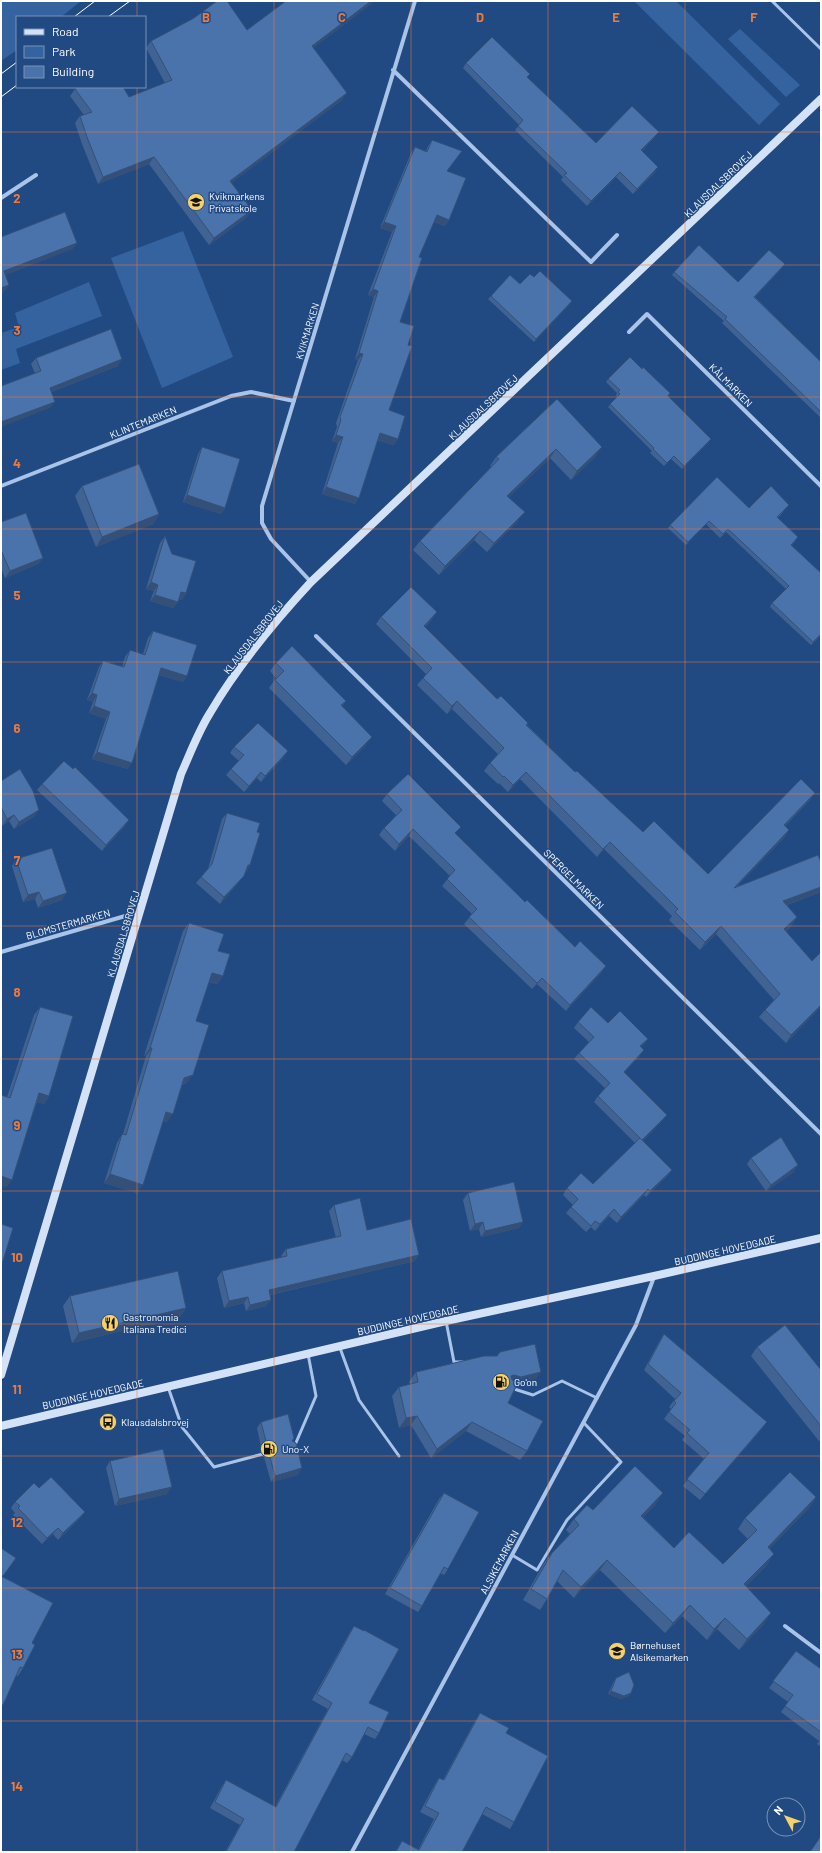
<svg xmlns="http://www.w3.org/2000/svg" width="822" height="1853" font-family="Barlow,sans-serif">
<rect width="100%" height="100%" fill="#214a83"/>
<path fill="#3563a0" d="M1,1H81L61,17H17V50L1,61Z
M634,1H676L780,104L759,125Z
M740,29L800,85L786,97L728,39Z
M183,231L233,357L162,388L111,258Z
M89,282L102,316L16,349L20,363L1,370V333L19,327L15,313Z"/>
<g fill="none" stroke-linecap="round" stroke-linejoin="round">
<path stroke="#a9c4e8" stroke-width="3" d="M772,1L821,49
M446,1321L454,1362H463
M340,1348L359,1400L399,1456
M168,1387L182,1427L214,1467L263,1454
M511,1388L533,1395L562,1381L597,1398
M293,1446L295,1445L316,1396L308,1354
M512,1555L537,1570L567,1520L621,1462L584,1423"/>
<path stroke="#a9c4e8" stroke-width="4" d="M393,70L591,262L617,235
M1,198L36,175
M629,332L647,314L821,486
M1,486L231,396L251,392L294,401
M311,582L271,539L262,523V506L415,1
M316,636L821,1134
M1,952L139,912
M785,1626L821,1653
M352,1852L636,1325L654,1277"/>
<path stroke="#d4e2f7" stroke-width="8" d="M1,1375L181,774C190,754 198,732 210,713C238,665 273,623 311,582L821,99
M1,1426L446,1321L654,1276L821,1238"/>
<path stroke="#fff" stroke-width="1" d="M74,17L95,1
M108,17L130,1
M1,74L17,62
M1,97L17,85"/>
</g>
<path fill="#406394" d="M286,1H375L313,48L342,100L231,183L247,217L209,245L149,164L98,184L82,144L75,123L80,116L84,115L70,96L75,89L129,97L165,83L146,48L151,41L247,30Z
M466,63L527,77L596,143L655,137L642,151L655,172L633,194L616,177L587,206L561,180L563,177L515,130L519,125L463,68Z
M432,140L447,171L449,220L445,226L434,222L419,257L400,322L389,410L398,439L393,445L377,440L355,504L322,494L338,443L332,441L337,427L336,423L358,360L355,359L374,297L368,295L392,232L380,228L411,153L415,147L426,151L428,146Z
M782,268L755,297L821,362V418L722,323L724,321L672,275L674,272L738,282Z
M534,277L572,301L569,305L534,342L488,299L491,296L520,284Z
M36,358L118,366L51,392L50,408L31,364Z
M608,379L668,396L709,442L682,469L671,459L664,466L650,453L652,451L608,407L617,397L616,396L617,393L606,382Z
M557,399L596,456L571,480L550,458L509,497L518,521L487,552L474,540L439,575L413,550L420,541L491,467L490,466L496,457Z
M202,447L225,508L221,514L183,502L198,454Z
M82,486L159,514L153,524L96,547L75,496Z
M789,505L778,518L796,540L792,545L821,635L811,645L770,607L772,603L786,589L726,532L720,538L706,524L686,545L668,528L670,525L749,508Z
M1,522L43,558L38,564L5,578L1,568Z
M165,536L186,593L182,600L179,599L178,602L173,608L150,601L154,591L146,589L160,543Z
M437,612L431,620L425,627L497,699L528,723L527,725L575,772L643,832L708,874L815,793L810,800L785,826L789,830L784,838L737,886L821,862V892L787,905L797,917L792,925L786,931L821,1007L786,1043L759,1017L765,1010L774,1000L716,934L700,950L669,920L672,916L604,849L597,857L520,779L508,792L499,783L498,784L484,771L490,763L498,754L452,709L447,714L417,685L423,678L426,674L376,624L381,617Z
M153,631L187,676L183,682L159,675L128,769L92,759L106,719L89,713L93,702L87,700L99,667L103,661L122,667L125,657L130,650L143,654L148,638Z
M276,663L346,701L342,706L366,745L346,765L269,688L276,678L270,671Z
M234,747L284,757L261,782L257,778L244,792L226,775L231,769L239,761L230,753Z
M1,781L35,816L14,829L9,821L2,826L1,823Z
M42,784L129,820L124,827L102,851L37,790Z
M387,794L456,834L525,902L575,947L606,966L601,973L566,1011L537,984L532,989L464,924L472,914L442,886L450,876L409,836L395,851L379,835L384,828L396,815L382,801Z
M227,813L257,832L250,865L246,872H245L239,882L220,904L196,883L208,869L222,819Z
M16,859L62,900L38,908L35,899L23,902L12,866Z
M189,923L218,951L223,976L217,984L209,982L196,1021L187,1083L182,1085L167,1122L163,1121L137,1193L104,1183L117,1143L122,1134H123L146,1056H144L183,931Z
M40,1007L49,1096L44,1104L37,1102L6,1188L7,1097L34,1015Z
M578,1022L608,1023L648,1039L643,1045L641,1047L640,1056L624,1072L667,1115L662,1121L643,1141L672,1170L667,1176L646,1197L644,1195L617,1223L609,1216L595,1231L591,1227L586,1232L566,1213L573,1205L563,1195L567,1188L593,1184L635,1143L594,1102L598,1096L605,1088L574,1059L579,1053L589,1042L574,1028Z
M751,1158L794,1172L766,1191L747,1164Z
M468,1193L523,1222L519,1228L481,1237L479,1229L470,1231L463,1200Z
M334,1205L367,1230L415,1261L270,1295L271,1300L266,1306L246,1311L244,1303L224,1308L217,1278L222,1271L282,1257L281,1256L286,1249L336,1238L329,1211Z
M70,1296L186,1308L180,1317L72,1343L63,1306Z
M664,1334L762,1429L700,1500L683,1486L704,1459L682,1440L685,1436L664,1419L671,1409L669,1407L675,1399L644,1370L660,1340Z
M757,1347L821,1370V1440L819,1441L751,1356Z
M416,1372L535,1381L517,1386L508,1403L527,1451L520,1460L466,1431L431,1458L411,1425L399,1428L392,1396L399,1387L410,1384L409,1382Z
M261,1422L292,1441L298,1475L271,1482L264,1457L266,1454L262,1451L257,1428Z
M110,1461L167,1494L115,1506L106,1468Z
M39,1488L85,1512L80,1518L58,1540L53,1534L42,1544L13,1515L15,1513L11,1508L15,1502Z
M444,1493L448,1569L444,1575L440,1573L422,1606L418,1612L385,1594L439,1499Z
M816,1497L809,1508L769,1549L767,1565L746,1586L764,1624L739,1650L717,1629L707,1640L682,1616L665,1633L600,1570L574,1598L557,1581L547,1599L540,1610L523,1600L544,1563L552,1553L570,1534L566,1530L574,1519L593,1510L656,1504L643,1517L674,1548L723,1564L748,1539L738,1529L745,1518Z
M3,1577L32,1643L23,1668L18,1676L16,1675Z
M354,1626L369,1703L379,1733L375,1739L364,1734L352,1757L347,1763L342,1760L294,1852H225L240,1825L210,1808L222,1786L226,1780L275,1807L328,1709L312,1700L350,1632Z
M796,1651L821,1669V1747L817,1744L819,1741L781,1712L788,1702L769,1688Z
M616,1678L631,1693L629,1696L621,1699L608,1694L614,1681Z
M480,1713L506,1733L514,1822L510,1829L482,1814L462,1852H395L402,1841L418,1850L434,1819L420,1812L435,1784L439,1778L443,1780L476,1719Z"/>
<path fill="#345078" d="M371,1H375L307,53L312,46Z
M347,93L342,100L225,188L230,181Z
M659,132L655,137L638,155L641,150Z
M154,157L149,164L98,184L103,177Z
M658,167L655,172L633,194L637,189Z
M620,172L616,177L587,206L591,201Z
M252,210L247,217L209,245L214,238Z
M437,215L449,220L445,226L433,222Z
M384,222L396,226L392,232L380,228Z
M77,243L73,249L1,277L4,271Z
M785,264L782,268L752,300L754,297Z
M9,285L5,291L1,293V288Z
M373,289L378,291L374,297L368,295Z
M572,301L569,305L534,342L536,339Z
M359,353L363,354L358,360L355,359Z
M122,359L118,366L45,394L50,388Z
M55,402L50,408L1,427V422Z
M380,433L398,439L393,445L375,439Z
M336,435L343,437L338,443L332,441Z
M711,439L709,442L682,469L684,466Z
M602,447L596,456L571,480L577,471Z
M556,449L550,458L501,505L507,496Z
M326,487L359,498L355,504L322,494Z
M187,495L225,508L221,514L183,502Z
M525,512L518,521L487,552L494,543Z
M159,514L153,524L96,547L102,537Z
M480,531L474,540L439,575L445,566Z
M43,558L38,564L5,578L10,571Z
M151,582L158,585L154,591L146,589Z
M181,592L186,593L182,600L176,598Z
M155,595L178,602L173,608L150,601Z
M437,612L431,620L418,633L424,626Z
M161,668L187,676L183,682L156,674Z
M92,693L97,695L93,702L87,700Z
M457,701L452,709L447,714L452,706Z
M94,706L110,712L106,719L89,713Z
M372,737L366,745L346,765L352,757Z
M288,751L284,757L261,782L265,776Z
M97,752L132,763L128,769L92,759Z
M261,772L257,778L244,792L249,786Z
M526,772L520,779L508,792L513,785Z
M815,793L810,800L778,832L784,825Z
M39,810L35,816L14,829L19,822Z
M14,815L9,821L2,826L7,819Z
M129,820L124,827L102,851L106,845Z
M413,829L409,836L395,851L399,844Z
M789,830L784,838L728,895L734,888Z
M610,842L604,849L597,857L603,849Z
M248,865H250L246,872L243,871Z
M244,876L239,882L220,904L224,897Z
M821,887V892L778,908L783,901Z
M39,892L35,899L23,902L28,895Z
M67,893L62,900L38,908L43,901Z
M797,917L792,925L779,937L784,929Z
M721,926L716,934L700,950L705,942Z
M606,966L601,973L566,1011L570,1005Z
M212,973L223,976L217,984L207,981Z
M542,978L537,984L532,989L537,983Z
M821,1005V1007L786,1043L791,1035Z
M648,1039L643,1045L635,1052L640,1046Z
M150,1048H152L146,1056H144Z
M644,1050L640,1056L619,1078L624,1072Z
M193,1075L187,1083L178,1086L184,1078Z
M39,1093L49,1096L44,1104L34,1101Z
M166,1112L173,1114L167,1122L160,1120Z
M667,1115L662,1121L638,1146L642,1140Z
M798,1165L794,1172L766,1191L771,1185Z
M672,1170L667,1176L646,1197L650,1191Z
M110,1174L143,1185L137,1193L104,1183Z
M1,1176L12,1180L6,1188L1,1186Z
M648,1189L644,1195L617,1223L621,1217Z
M614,1209L609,1216L595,1231L600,1224Z
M483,1222L479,1229L470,1231L475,1224Z
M523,1222L519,1228L481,1237L485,1231Z
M419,1255L415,1261L264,1296L269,1290Z
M248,1297L244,1303L224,1308L229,1301Z
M271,1300L266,1306L246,1311L250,1305Z
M186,1308L180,1317L72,1343L79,1333Z
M541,1372L535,1381L515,1386L505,1385L511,1376L514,1375Z
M417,1416L411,1425L399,1428L406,1418Z
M472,1422L466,1431L431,1458L437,1449Z
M767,1422L762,1429L700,1500L705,1494Z
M302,1468L298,1475L271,1482L275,1476Z
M172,1487L167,1494L115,1506L119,1499Z
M663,1493L656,1504L634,1527L641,1516Z
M816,1497L809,1508L760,1558L768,1547Z
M85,1512L80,1518L58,1540L63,1533Z
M58,1528L53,1534L42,1544L47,1538Z
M774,1554L767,1565L737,1595L744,1584Z
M607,1560L600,1570L574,1598L581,1587Z
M690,1605L682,1616L665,1633L673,1623Z
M771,1613L764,1624L739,1650L747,1639Z
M725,1618L717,1629L707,1640L714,1629Z
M611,1691L631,1693L629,1696L621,1699L608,1694Z"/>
<path fill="#4a73ac" stroke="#345078" d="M217,1H227L247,30L286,1H371L312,46L347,93L230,181L252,210L214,238L154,157L103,177L87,137L80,116L92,112L75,89L78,87H123L129,97L172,80L151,41L194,18Z
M492,37L530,74L527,77L596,143L632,106L659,132L641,150L658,167L637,189L620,172L591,201L564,175L567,173L518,126L523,120L466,63Z
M432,140L462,151L447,171L466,178L449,220L437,215L419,257L422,258L400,322L414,326L408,345L412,346L389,410L405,416L398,439L380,433L359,498L326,487L343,437L336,435L341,420L340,417L363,354L359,353L378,291L373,289L396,226L384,222L415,147L427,152Z
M65,212L77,243L4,271L9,285L1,288V237Z
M699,245L738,282L769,250L785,264L754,297L821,362V412L725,319L727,317L674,272Z
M540,271L572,301L536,339L491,296L510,275L520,284L530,274L534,277Z
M111,329L122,359L50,388L55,402L1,422V386L41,371L36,358Z
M630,357L642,369L643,367L670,393L668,396L711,439L684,466L674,456L667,463L653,449L654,448L610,404L620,394L618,392L620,390L608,379Z
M557,399L602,447L577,471L556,449L507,496L525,512L494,543L480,531L445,566L420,541L499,459L496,457Z
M202,447L240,459L225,508L187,495Z
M139,464L159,514L102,537L82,486Z
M717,477L749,508L771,486L789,505L777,517L798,537L791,545L821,573V634L813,642L772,603L789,586L728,529L723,534L709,521L688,542L670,525Z
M26,513L43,558L10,571L1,550V522Z
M165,536L172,554L196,561L186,593L181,592L178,602L155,595L158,585L151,582Z
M411,587L437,612L424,626L497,699L501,696L528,723L526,725L575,772L577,771L643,832L654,821L708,874L801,779L815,793L784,825L789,830L734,888L818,855L821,862V887L783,901L797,917L784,929L812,961L821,952V1005L791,1035L765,1010L780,994L721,926L705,942L675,912L678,909L610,842L603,849L526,772L513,785L504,776L503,777L490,763L504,748L457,701L452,706L423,678L432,668L381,617Z
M153,631L197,645L187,676L161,668L132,763L97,752L110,712L94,706L97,695L92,693L103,661L124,667L130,650L145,655Z
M292,646L346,701L341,705L372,737L352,757L275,680L284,671L276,663Z
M258,723L288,751L265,776L261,772L249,786L231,769L244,755L234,747Z
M64,761L73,769L75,767L129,820L106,845L42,784Z
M20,769L33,791L39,810L19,822L14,815L7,819L1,807V781Z
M408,774L461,827L455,833L525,902L527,900L575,947L580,941L606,966L570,1005L542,978L537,983L469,917L477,909L447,879L455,870L413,829L399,844L384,828L402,810L387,794Z
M227,813L260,823L257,832L260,833L250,865H248L244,876L224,897L201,877L212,864Z
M52,848L67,893L43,901L39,892L28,895L16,859Z
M189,923L224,934L218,951L230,954L223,976L212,973L196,1021L209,1025L193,1075L184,1078L173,1114L166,1112L143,1185L110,1174L122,1134L126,1135L152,1048H150Z
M40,1007L73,1016L49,1096L39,1093L12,1180L1,1176V1095L10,1098Z
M591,1007L608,1023L620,1011L648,1039L640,1046L644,1050L624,1072L667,1115L642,1140L598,1096L610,1083L579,1053L594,1037L578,1022Z
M781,1137L798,1165L771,1185L751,1158Z
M640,1138L672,1170L650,1191L648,1189L621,1217L614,1209L600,1224L595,1221L591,1226L571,1207L578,1199L567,1188L581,1173L593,1184Z
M514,1182L523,1222L485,1231L483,1222L475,1224L468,1193Z
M360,1198L367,1230L411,1219L419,1255L269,1290L271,1300L250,1305L248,1297L229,1301L222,1271L287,1256L286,1249L341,1236L334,1205Z
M1,1224L13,1228L1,1267Z
M178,1271L186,1308L79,1333L70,1296Z
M785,1325L821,1370V1426L757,1347Z
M664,1334L767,1422L705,1494L687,1479L709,1453L687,1433L690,1430L669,1412L676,1403L674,1401L681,1393L648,1364Z
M535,1344L541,1372L521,1377L514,1375L511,1376L512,1380L518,1382L508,1403L543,1421L527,1451L472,1422L437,1449L417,1416L406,1418L399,1387L418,1382L416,1372L484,1356H497L500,1352Z
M288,1414L294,1438L292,1441L296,1443L302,1468L275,1476L268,1450L270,1447L267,1445L261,1422Z
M163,1449L172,1487L119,1499L110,1461Z
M635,1466L663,1493L641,1516L674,1548L689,1532L723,1564L757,1530L745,1518L790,1472L816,1497L768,1547L774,1554L744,1584L771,1613L747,1639L725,1618L714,1629L690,1605L673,1623L607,1560L581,1587L563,1570L547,1599L531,1589L552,1553L579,1525L574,1519L587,1505L593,1510Z
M51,1477L85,1512L63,1533L58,1528L47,1538L18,1508L20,1506L15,1502L34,1483L39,1488Z
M444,1493L479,1512L448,1569L444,1567L422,1606L390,1588Z
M1,1548L16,1558L3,1576L1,1575Z
M1,1576L53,1603L32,1643L35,1645L23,1668L20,1667L3,1705L1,1704Z
M354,1626L364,1631V1630L399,1649L369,1703L389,1712L379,1733L368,1727L352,1757L346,1753L294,1852H226L244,1819L215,1802L226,1780L276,1807L332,1703L317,1694Z
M796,1651L821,1669V1732L785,1706L793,1695L773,1681Z
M629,1672L634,1685L631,1693L624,1696L611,1691L616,1678Z
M480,1713L509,1728L506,1733L548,1756L514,1822L486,1807L462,1852H396L402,1841L419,1850L439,1813L425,1806L439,1778L444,1780Z
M821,1836V1852H810Z"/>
<path fill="none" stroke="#ed7a3d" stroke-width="1" stroke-opacity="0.55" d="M137,1V17M274,1V1852M411,1V1852M548,1V1852M685,1V1852M137,87V1852M1,132H821M1,265H821M1,397H821M1,529H821M1,662H821M1,794H821M1,926H821M1,1059H821M1,1191H821M1,1324H821M1,1456H821M1,1588H821M1,1721H821"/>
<defs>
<symbol id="school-disc" viewBox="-11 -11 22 22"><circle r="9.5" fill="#f5d16b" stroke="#214a83"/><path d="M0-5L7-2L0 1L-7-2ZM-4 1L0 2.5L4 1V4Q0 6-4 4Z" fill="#111"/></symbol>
<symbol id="restaurant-disc" viewBox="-11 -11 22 22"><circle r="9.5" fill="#f5d16b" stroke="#214a83"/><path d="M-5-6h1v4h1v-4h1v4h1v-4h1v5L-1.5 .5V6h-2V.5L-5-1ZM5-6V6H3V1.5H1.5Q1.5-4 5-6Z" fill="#111"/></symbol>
<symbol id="fuel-disc" viewBox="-11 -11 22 22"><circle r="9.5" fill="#f5d16b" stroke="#214a83"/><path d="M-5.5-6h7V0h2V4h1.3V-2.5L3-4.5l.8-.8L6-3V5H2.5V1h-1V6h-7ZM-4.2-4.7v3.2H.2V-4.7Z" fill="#111"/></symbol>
<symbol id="bus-disc" viewBox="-11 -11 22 22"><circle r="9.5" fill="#f5d16b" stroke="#214a83"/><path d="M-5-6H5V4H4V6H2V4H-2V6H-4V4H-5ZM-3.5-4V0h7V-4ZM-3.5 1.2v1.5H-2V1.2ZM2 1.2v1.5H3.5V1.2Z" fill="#111"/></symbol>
</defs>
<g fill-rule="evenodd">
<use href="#school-disc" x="186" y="192" width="20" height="20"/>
<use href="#restaurant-disc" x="100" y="1313" width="20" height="20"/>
<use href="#fuel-disc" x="491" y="1372" width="20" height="20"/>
<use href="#bus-disc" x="98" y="1412" width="20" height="20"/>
<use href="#fuel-disc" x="259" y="1439" width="20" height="20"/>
<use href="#school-disc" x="607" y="1641" width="20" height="20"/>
</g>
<g text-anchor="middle" stroke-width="3" stroke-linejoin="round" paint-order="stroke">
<g font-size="10" fill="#fff" stroke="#214a83">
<text transform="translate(718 184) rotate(-44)" y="4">KLAUSDALSBROVEJ</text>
<text transform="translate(307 331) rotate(-73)" y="4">KVIKMARKEN</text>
<text transform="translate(731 385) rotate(45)" y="4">KÅLMARKEN</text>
<text transform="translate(483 407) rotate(-43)" y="4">KLAUSDALSBROVEJ</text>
<text transform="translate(143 422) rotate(-22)" y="4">KLINTEMARKEN</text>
<text transform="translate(253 637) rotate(-52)" y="4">KLAUSDALSBROVEJ</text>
<text transform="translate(574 879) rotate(45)" y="4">SPERGELMARKEN</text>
<text transform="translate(68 924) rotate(-16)" y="4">BLOMSTERMARKEN</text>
<text transform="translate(123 934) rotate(-73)" y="4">KLAUSDALSBROVEJ</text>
<text transform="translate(725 1250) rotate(-13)" y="4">BUDDINGE HOVEDGADE</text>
<text transform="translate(408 1320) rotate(-13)" y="4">BUDDINGE HOVEDGADE</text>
<text transform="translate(93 1394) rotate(-13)" y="4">BUDDINGE HOVEDGADE</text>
<text transform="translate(499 1562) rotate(-62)" y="4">ALSIKEMARKEN</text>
</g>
<g font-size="10" fill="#fff" stroke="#214a83" text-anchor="start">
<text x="209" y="200">Kvikmarkens<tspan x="209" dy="12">Privatskole</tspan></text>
<text x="123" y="1321">Gastronomia<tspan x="123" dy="12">Italiana Tredici</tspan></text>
<text x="514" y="1386">Go'on</text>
<text x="121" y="1426">Klausdalsbrovej</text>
<text x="282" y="1453">Uno-X</text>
<text x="630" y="1649">Børnehuset<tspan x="630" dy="12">Alsikemarken</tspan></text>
</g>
</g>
<g font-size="13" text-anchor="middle" font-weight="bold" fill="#ed7a3d" stroke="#214a83" stroke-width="3" stroke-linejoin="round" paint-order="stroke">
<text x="206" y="22">B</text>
<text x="342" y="22">C</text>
<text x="480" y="22">D</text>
<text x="616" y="22">E</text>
<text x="754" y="22">F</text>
<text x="17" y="203">2</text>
<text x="17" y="335">3</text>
<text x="17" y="468">4</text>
<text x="17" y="600">5</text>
<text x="17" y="733">6</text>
<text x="17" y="865">7</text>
<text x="17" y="997">8</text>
<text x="17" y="1130">9</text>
<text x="17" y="1262">10</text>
<text x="17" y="1394">11</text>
<text x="17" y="1527">12</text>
<text x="17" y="1659">13</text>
<text x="17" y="1791">14</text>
</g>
<rect width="822" height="1853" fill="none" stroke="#ffffff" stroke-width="4"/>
<rect x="16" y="16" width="130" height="72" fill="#214a83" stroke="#7a92b5"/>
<rect x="24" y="29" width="20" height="6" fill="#d4e2f7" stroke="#7a92b5"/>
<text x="52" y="36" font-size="12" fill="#ffffff">Road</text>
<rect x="24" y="46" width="20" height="12" fill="#3563a0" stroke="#7a92b5"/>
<text x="52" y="56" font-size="12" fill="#ffffff">Park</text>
<rect x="24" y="66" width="20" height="12" fill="#4a73ac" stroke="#7a92b5"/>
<text x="52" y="76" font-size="12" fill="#ffffff">Building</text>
<g transform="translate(786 1817) rotate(311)"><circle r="19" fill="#214a83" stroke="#7a92b5"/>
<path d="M0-3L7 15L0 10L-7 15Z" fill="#f5d16b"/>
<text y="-6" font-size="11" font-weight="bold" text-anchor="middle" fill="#ffffff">N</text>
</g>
</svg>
